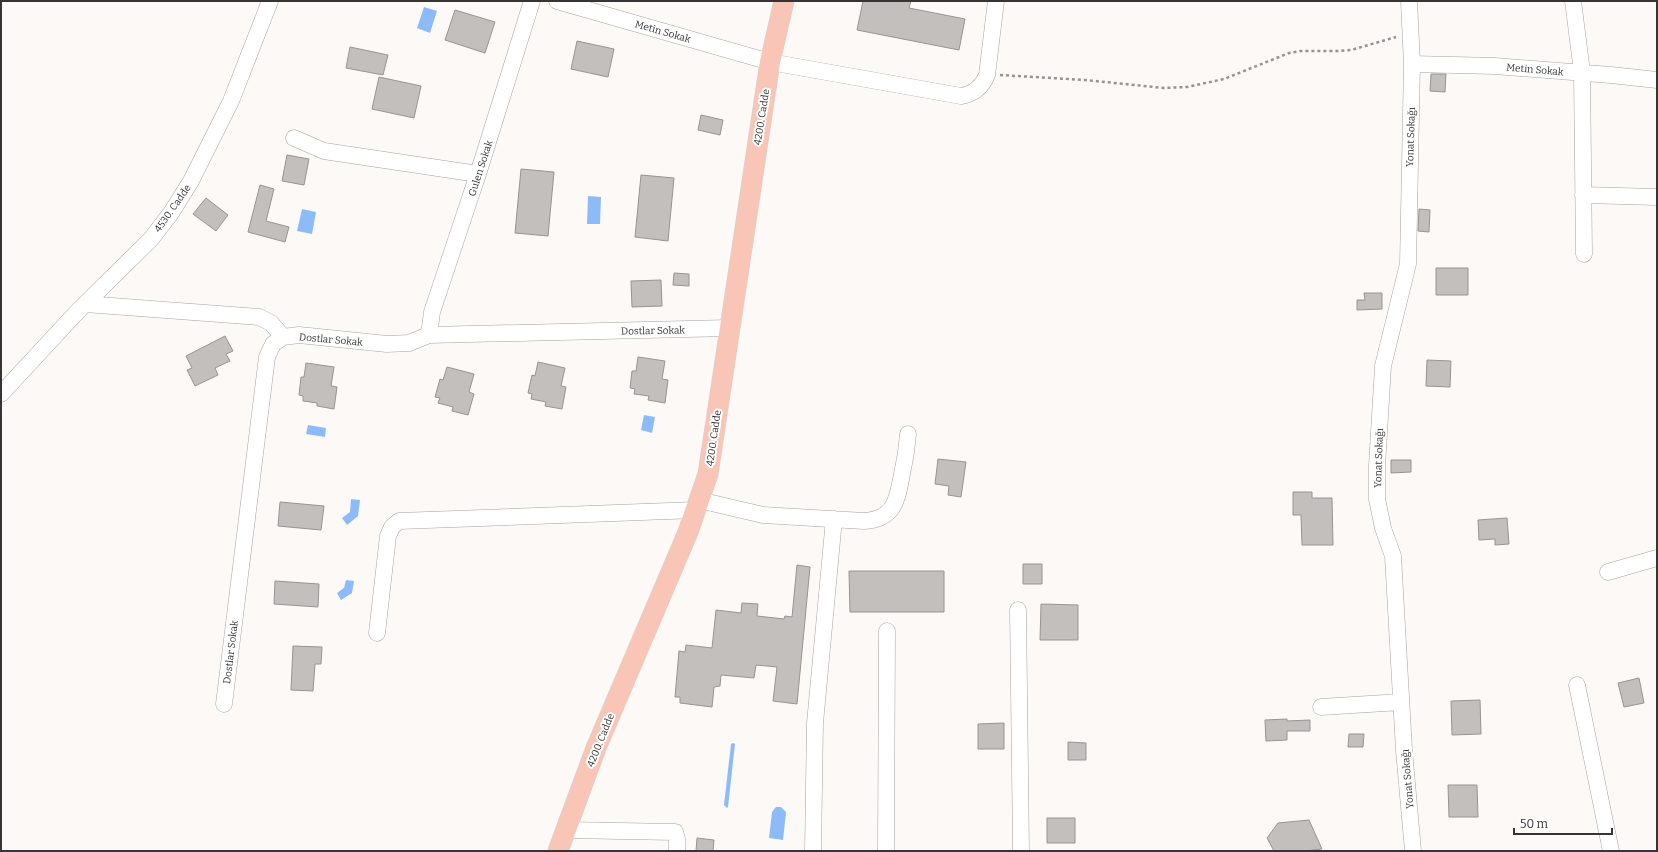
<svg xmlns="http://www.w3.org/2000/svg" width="1658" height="852" font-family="Bitter,serif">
<rect width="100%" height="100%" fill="#fdf9f7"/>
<path fill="#8dbbfa" d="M424,7L437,11L430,33L417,28Z
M588,196L601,197L600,224H587Z
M302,209L316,212L312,234L297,231Z
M644,415L655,417L652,433L641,430Z
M308,425L326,428L325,437L306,434Z
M351,499L360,500L358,516L347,525L342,518L350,512Z
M346,580L354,581L352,593L341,600L337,593L344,588Z
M733,743L735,744L728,807L727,808L724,805L731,744Z
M776,807H781L786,812L783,840L769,838L772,812Z"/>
<path fill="#c3bfbd" stroke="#989493" d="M863,1H911L909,8L965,19L959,50L857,30Z
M455,10L495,22L485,53L445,40Z
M577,41L614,49L608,77L571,69Z
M350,47L388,55L383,75L346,68Z
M1431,74H1446L1445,92L1430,91Z
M379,77L421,86L414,118L372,109Z
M701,115L723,120L720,135L698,130Z
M287,155L309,159L304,185L282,181Z
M521,169L554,172L548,236L515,233Z
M641,175L674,178L668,241L635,237Z
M260,185L274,189L266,221L289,227L285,242L248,232Z
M206,198L228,215L216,231L193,214Z
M1419,209L1430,210L1429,232L1418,231Z
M1436,268H1468V295H1436Z
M674,273L689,274V286L673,285Z
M661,280L662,306L632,307L631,281Z
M1364,293H1382V309L1357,310V300H1365Z
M225,336L233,351L226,354L230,361L215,368L218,375L195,386L187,370L192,368L186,356Z
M638,357L665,361L662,379L668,380L665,403L648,400L649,396L634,394L635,389L630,388L632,371H636Z
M1427,360L1451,361L1450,387L1426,386Z
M538,362L565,368L561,386L566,387L562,409L545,406L546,402L531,399L532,394L528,393L532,375L535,376Z
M306,363L334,367L331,386L337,387L334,409L317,406V403L303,401V396L299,395L301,377H304Z
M447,367L474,374L469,392L474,394L468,415L452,411L453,407L438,403L440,398L435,397L440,379L443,380Z
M938,459L966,462L961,497L948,495L949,486L935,484Z
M1391,460H1411V472L1391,473Z
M1293,492H1312V498H1332L1333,545H1302L1301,515H1293Z
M280,502L324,506L321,530L278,526Z
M1507,518L1509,544L1495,545V539L1479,540L1478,520Z
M1023,564H1042V584H1023Z
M797,565L810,567L797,704L773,701L777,667L756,665L754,678L721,675L720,686L714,687L712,707L680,703V697H675L679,651L685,652L686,645L712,648L716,610L741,613L742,603L758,604L757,616L784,619L785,616L792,617Z
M849,571H944V612H850Z
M275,581L319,584L318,607L274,604Z
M1041,604L1078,605V640H1040Z
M293,646L322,647L321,664H315L313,691L291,690Z
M1639,678L1644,703L1624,707L1618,683Z
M1480,700L1481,734L1452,735L1451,701Z
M1287,719V721L1310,720V731H1287V740L1266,741L1265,720Z
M1004,723V749H978V724Z
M1349,734H1364L1363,747H1348Z
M1068,742L1086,743V760H1068Z
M1448,785H1477L1478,817H1449Z
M1047,818H1075V843H1047Z
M1309,820L1322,849L1304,851H1274L1267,838L1278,823Z
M697,838L714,840L713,851H696Z"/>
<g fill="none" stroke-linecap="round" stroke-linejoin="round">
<defs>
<path id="minor" d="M557,1L770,62L961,96C974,94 982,87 987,75L996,1
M1409,1L1412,64L1408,264L1383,366L1377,466V499L1383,528L1393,556L1404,750L1413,851
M1573,1L1582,72L1584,254
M1412,64L1495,66L1611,75L1657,80
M294,138L324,151L478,174
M1583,195L1657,197
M85,304L259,317L271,323L283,337
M429,335L432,312L478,174L532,1
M1,394L77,312L151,239L171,213L191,181L231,101L270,1
M699,500L763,515L864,521C895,519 897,500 902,474C905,461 907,448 908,434
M1608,572L1657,558
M1018,610L1021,851
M377,633L388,536L392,527L399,521L696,510
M1577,685L1611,851
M224,704L267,357L273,344L283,337L299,335L387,344L409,343L429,335L729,328
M1321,707L1401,702
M566,830L675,832L677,839V851
M813,851L815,723L834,519
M886,851L887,631"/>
<path id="major" d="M558,851L596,748L688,532L708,474L770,62L784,1"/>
</defs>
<use href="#minor" stroke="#a6a3a1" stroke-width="17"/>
<use href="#major" stroke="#d7d6d6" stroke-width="21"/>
<path stroke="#959291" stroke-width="2.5" stroke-dasharray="3 3" stroke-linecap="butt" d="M1000,75L1085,80L1164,88L1187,87L1224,79L1289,53L1300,51H1338L1351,50L1396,37"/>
<use href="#minor" stroke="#fff" stroke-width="16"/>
<use href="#major" stroke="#f8c5b6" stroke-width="20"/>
</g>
<g text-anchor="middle" stroke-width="4" stroke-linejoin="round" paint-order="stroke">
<g font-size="10" fill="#363434" stroke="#fff">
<text transform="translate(663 31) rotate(16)" y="4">Metin Sokak</text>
<text transform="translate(1535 69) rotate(5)" y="4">Metin Sokak</text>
<text transform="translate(761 117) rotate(-81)" y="4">4200. Cadde</text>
<text transform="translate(1410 137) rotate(-88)" y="4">Yonat Sokağı</text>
<text transform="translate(480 168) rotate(-72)" y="4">Gulen Sokak</text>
<text transform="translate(172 208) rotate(-55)" y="4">4530. Cadde</text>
<text transform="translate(653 330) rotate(-1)" y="4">Dostlar Sokak</text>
<text transform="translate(331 339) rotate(5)" y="4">Dostlar Sokak</text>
<text transform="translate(713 438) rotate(-82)" y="4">4200. Cadde</text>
<text transform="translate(1378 458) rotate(-88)" y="4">Yonat Sokağı</text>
<text transform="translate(230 652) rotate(-83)" y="4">Dostlar Sokak</text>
<text transform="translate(600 740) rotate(-68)" y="4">4200. Cadde</text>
<text transform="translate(1407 779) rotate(-95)" y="4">Yonat Sokağı</text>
</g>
</g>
<rect width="1658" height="852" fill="none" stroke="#363434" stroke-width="4"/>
<path d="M1514 828v6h98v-6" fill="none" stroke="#363434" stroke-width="2"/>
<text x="1520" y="828" font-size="12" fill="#363434" stroke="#ffffff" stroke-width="3" paint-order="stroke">50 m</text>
</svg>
